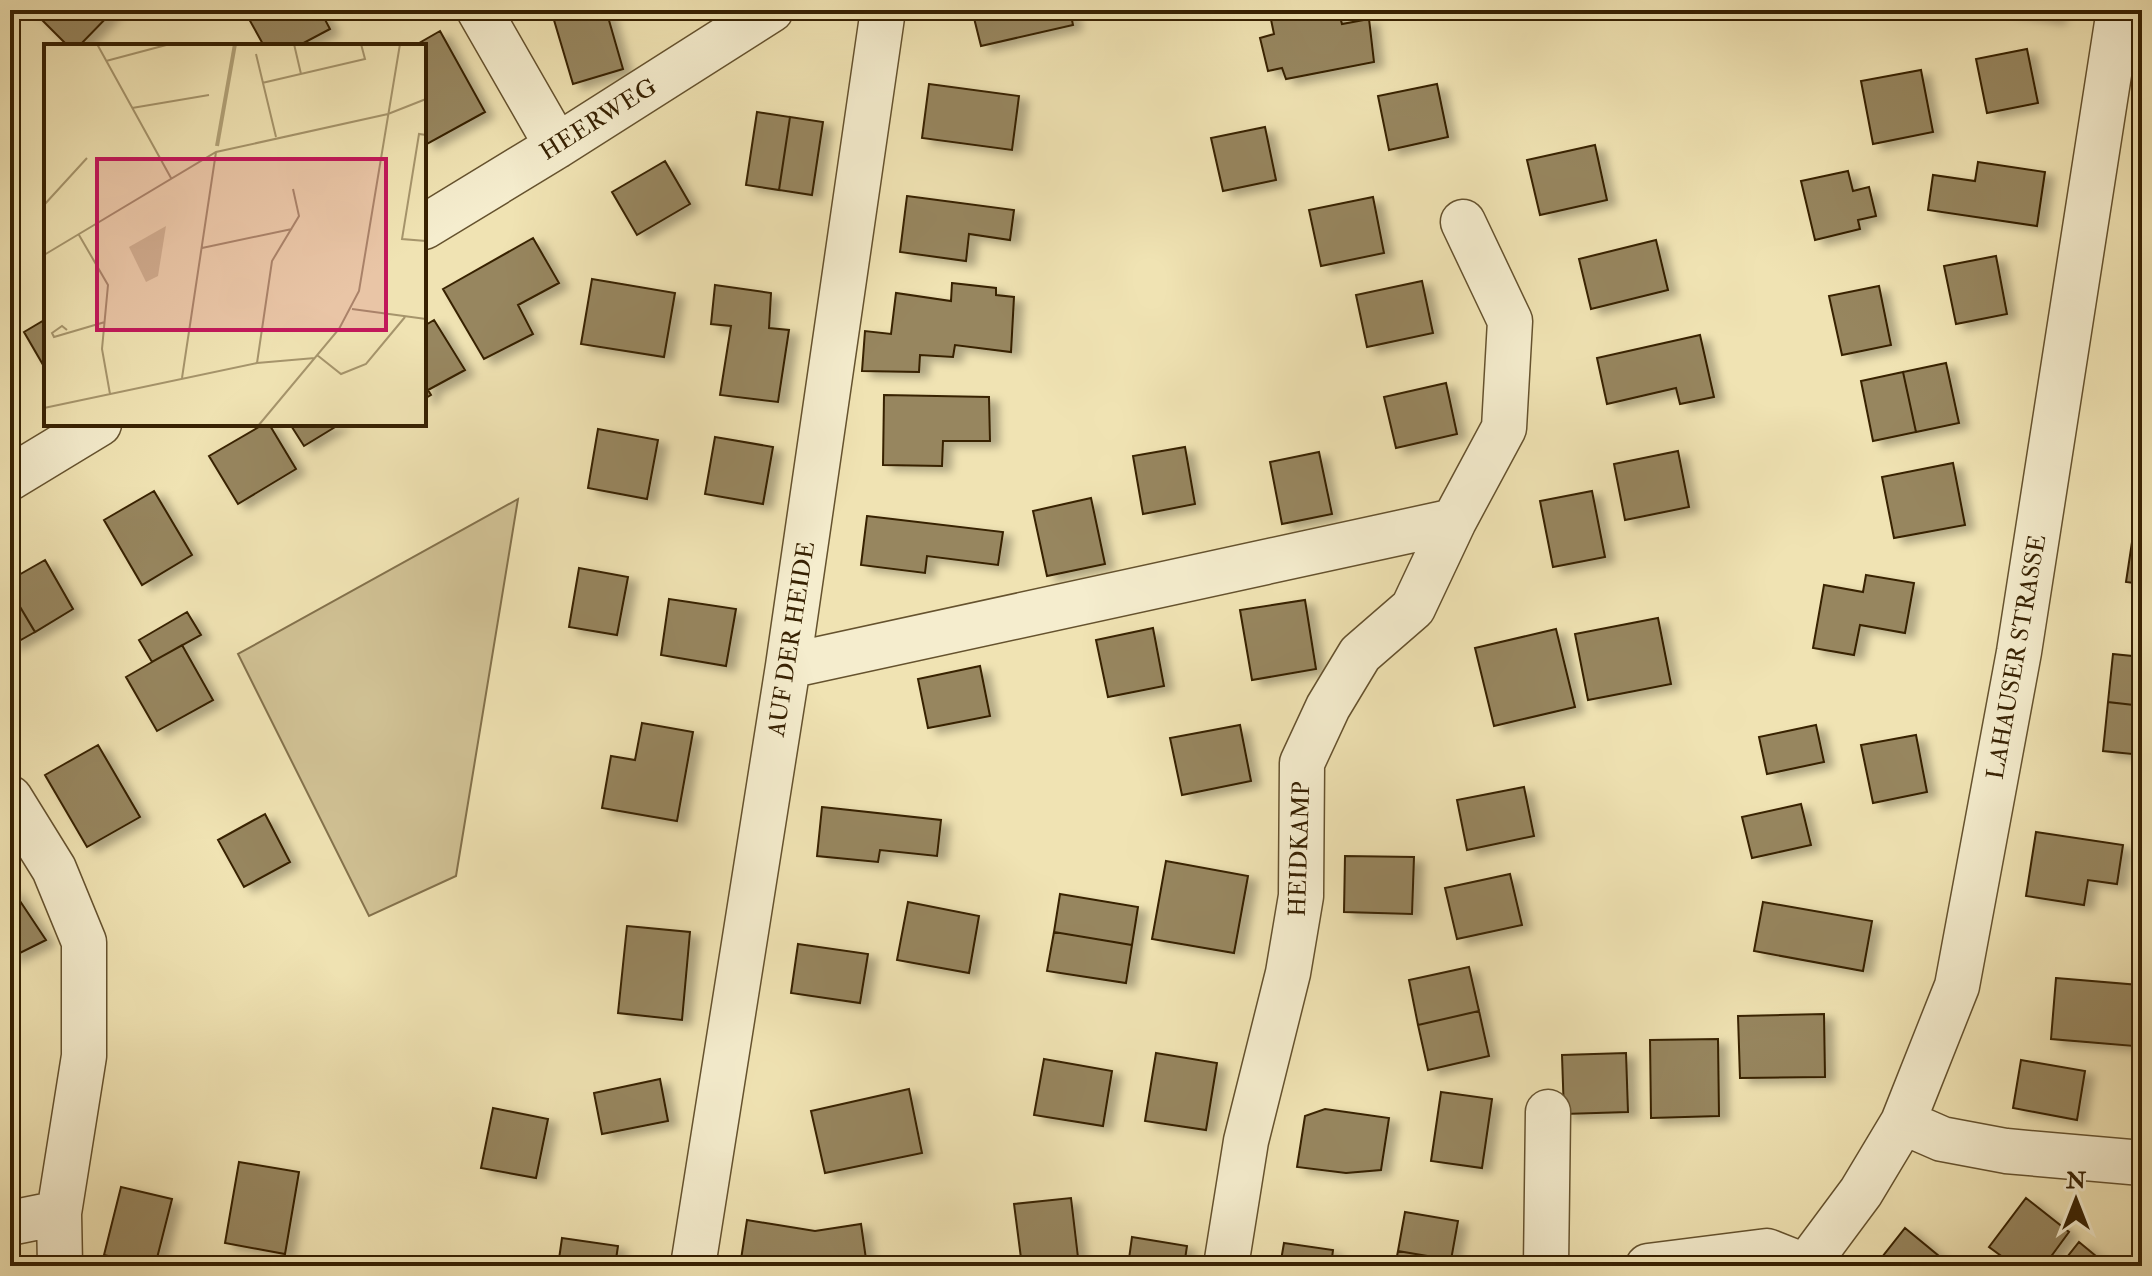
<svg xmlns="http://www.w3.org/2000/svg" width="2152" height="1276" font-family="'IM FELL Double Pica',serif">
<defs>
<filter id="shadow"><feDropShadow dx="9" dy="5" stdDeviation="4" flood-color="#0004"/></filter>
</defs>
<rect width="100%" height="100%" fill="#f0e3b3"/>
<filter id="stains"><feTurbulence type="fractalNoise" baseFrequency=".0025" numOctaves="4"/><feColorMatrix values="0 0 0 0 .2 0 0 0 0 .09 0 0 0 0 .02 0 0 0 .5 -.17"/></filter>
<radialGradient id="worn" r=".72"><stop offset=".6" stop-color="#630" stop-opacity="0"/><stop offset="1" stop-color="#630" stop-opacity=".3"/></radialGradient>
<path fill="#d1c295" stroke="#84724c" stroke-width="2" d="M518,499L456,876L369,916L238,654Z"/>
<path fill="#97865e" stroke="#372102" stroke-width="2" filter="url(#shadow)" d="M32,10H114L79,46H68Z
M244,10H320L330,29L298,46H264Z
M551,10H606L623,69L573,84Z
M972,10H1070L1073,25L981,46Z
M1269,10H1338L1342,24L1369,19L1374,62L1286,79L1282,68L1268,71L1260,38L1274,34Z
M2003,10H2058L2056,19Z
M440,31L485,112L427,144L424,139V46H414Z
M2027,49L2038,103L1987,113L1976,59Z
M1921,70L1933,132L1873,144L1861,81Z
M929,84L1019,96L1012,150L922,138Z
M1437,84L1448,137L1389,150L1378,96Z
M757,112L790,117L779,190L746,185Z
M790,117L823,122L812,195L779,190Z
M1265,127L1276,180L1223,191L1211,138Z
M1595,145L1607,200L1540,215L1527,160Z
M665,161L690,204L637,235L612,192Z
M1978,162L2045,172L2037,226L1928,210L1933,175L1975,181Z
M1848,171L1853,191L1869,187L1876,216L1858,220L1860,229L1815,240L1801,181Z
M907,196L1014,210L1010,240L969,234L966,261L900,252Z
M1373,197L1384,253L1321,266L1309,210Z
M533,238L559,283L518,305L533,334L484,359L443,289Z
M1656,240L1668,290L1591,309L1579,259Z
M1996,256L2007,314L1956,324L1944,266Z
M592,279L675,293L664,357L581,344Z
M1422,281L1433,333L1367,347L1356,295Z
M952,283L996,288V295L1014,297L1011,352L955,345L953,357L920,355L919,372L862,371L865,331L891,334L896,293L951,301Z
M715,285L771,293L769,328L789,330L778,402L720,395L731,326L711,324Z
M1879,286L1891,345L1842,355L1829,296Z
M46,319V370L24,332Z
M434,320L465,370L428,390L431,395L424,399V326Z
M1700,335L1714,397L1680,404L1676,388L1607,404L1597,358Z
M1946,363L1959,423L1916,432L1903,372Z
M1903,372L1916,432L1873,441L1861,381Z
M1446,383L1457,434L1396,448L1384,397Z
M884,395L989,397L990,441H943L942,466L883,465Z
M264,424H269L296,469L238,504L209,456Z
M290,424H340L304,446Z
M598,429L658,440L647,499L588,488Z
M715,437L773,447L763,504L705,494Z
M1185,447L1195,504L1143,514L1133,456Z
M1678,451L1689,507L1625,520L1614,464Z
M1319,452L1332,514L1282,524L1270,462Z
M1953,463L1965,525L1894,538L1882,477Z
M154,491L192,555L142,585L104,520Z
M1592,491L1605,557L1553,567L1540,501Z
M1091,498L1105,564L1047,576L1033,511Z
M867,516L1003,532L998,565L927,556L925,573L861,565Z
M2132,542L2142,543V584L2126,582Z
M45,560L73,609L35,632L10,590V580Z
M579,568L628,577L617,635L569,627Z
M1866,575L1914,583L1905,633L1860,625L1854,655L1813,648L1824,585L1863,592Z
M10,590L35,632L10,646Z
M669,599L736,609L726,666L661,655Z
M1305,600L1316,669L1252,680L1240,610Z
M187,612L201,635L152,662L139,640Z
M1658,618L1671,684L1588,700L1575,634Z
M1153,628L1164,686L1108,697L1096,640Z
M1556,629L1575,707L1494,726L1475,648Z
M182,645L213,700L157,731L126,677Z
M2113,654L2142,657V706L2108,702Z
M980,666L990,716L928,728L918,679Z
M2108,702L2142,706V755L2103,751Z
M642,723L693,732L677,821L602,808L611,756L635,760Z
M1240,725L1251,781L1182,795L1170,738Z
M1816,725L1824,762L1767,774L1759,737Z
M1916,735L1927,792L1873,803L1861,745Z
M98,745L140,817L87,847L45,775Z
M1524,787L1534,836L1467,850L1457,800Z
M1801,804L1811,845L1752,858L1742,817Z
M822,807L941,820L937,856L880,850L878,862L817,856Z
M265,814L290,862L244,887L218,840Z
M2036,832L2123,845L2117,884L2088,880L2084,905L2026,896Z
M1345,856L1414,857L1412,914L1344,912Z
M1166,861L1248,876L1234,953L1152,939Z
M1510,874L1522,925L1457,939L1445,888Z
M12,889L46,940L10,958V890Z
M1060,894L1138,907L1132,945L1054,932Z
M908,902L979,916L969,973L897,960Z
M1763,902L1872,921L1863,971L1754,951Z
M627,926L690,932L682,1020L618,1013Z
M1054,932L1132,945L1126,983L1047,971Z
M798,944L868,954L860,1003L791,993Z
M1469,967L1479,1011L1418,1025L1409,980Z
M2056,978L2139,985L2134,1046L2051,1039Z
M1479,1011L1489,1056L1428,1070L1418,1025Z
M1824,1014L1825,1077L1740,1078L1738,1016Z
M1718,1039L1719,1116L1651,1118L1650,1040Z
M1156,1053L1217,1063L1206,1130L1145,1121Z
M1626,1053L1628,1112L1564,1114L1562,1055Z
M1044,1059L1112,1071L1103,1126L1034,1115Z
M2021,1060L2085,1071L2077,1120L2013,1108Z
M660,1079L668,1121L602,1134L594,1093Z
M909,1089L922,1153L825,1173L811,1111Z
M1441,1092L1492,1099L1482,1168L1431,1161Z
M493,1108L548,1119L536,1178L481,1168Z
M1325,1109L1389,1118L1381,1170L1346,1173L1297,1167L1305,1116Z
M239,1162L299,1172L285,1254L225,1243Z
M121,1187L172,1199L155,1266H148L104,1255Z
M1071,1198L1079,1266H1022L1014,1204Z
M2026,1198L2069,1232L2044,1266H2015L1989,1247Z
M1405,1212L1458,1221L1451,1260L1398,1251Z
M747,1220L815,1231L861,1224L867,1266H740Z
M1905,1228L1945,1261L1941,1266H1875Z
M1132,1237L1187,1246L1184,1266H1128Z
M562,1238L618,1246L615,1266H558Z
M2079,1242L2108,1266H2060Z
M1284,1243L1333,1250L1331,1266H1280Z
M1398,1251L1451,1260L1450,1266H1395Z"/>
<g fill="none" stroke-linecap="round" stroke-linejoin="round">
<defs>
<path id="minor" d="M479,10L557,146
M424,227L557,146L771,10
M10,478L99,424
M788,666L1454,521
M10,798L54,869L84,942V1056L59,1213L60,1266
M1903,1122L1942,1139L2006,1151L2142,1163
M10,1223L59,1213
M693,1266L788,666L883,10
M1226,1266L1246,1141L1288,973L1301,896L1302,763L1328,707L1360,654L1413,608L1454,521L1504,428L1510,321L1463,222
M1546,1266L1548,1112
M1648,1266L1767,1251L1805,1266
M1806,1266L1861,1192L1903,1122L1957,986L2019,652L2119,10"/>
</defs>
<use href="#minor" stroke="#65522e" stroke-width="47"/>
<use href="#minor" stroke="#f5edce" stroke-width="44"/>
</g>
<g text-anchor="middle" stroke-width="8" stroke-linejoin="round" paint-order="stroke">
<g font-size="24" fill="#372102" stroke="#f5edce">
<text transform="translate(598 119) rotate(-32)" y="8">HEERWEG</text>
<text transform="translate(791 639) rotate(-81)" y="8">AUF DER HEIDE</text>
<text transform="translate(2016 657) rotate(-80)" y="8">LAHAUSER STRASSE</text>
<text transform="translate(1299 849) rotate(-88)" y="8">HEIDKAMP</text>
</g>
</g>
<g transform="translate(44 44)">
<rect width="382" height="382" fill="#f0e3b3"/>
<path d="M122,182L114,232L102,238L85,203Z" fill="#d1c295"/>
<path fill="none" stroke="#b1a177" stroke-width="4" d="M173,102L191,0"/>
<path fill="none" stroke="#a6956c" stroke-width="2" d="M53,0L127,134M250,0L257,30M212,10L232,93M62,17L126,0M218,39L321,15L317,0M88,64L165,51M382,91L375,90L358,195L382,197M0,161L43,114M35,191L64,241L58,305L66,350M158,204L248,185M0,211L172,108L344,70L382,55M308,265L382,275M23,286L18,282L8,289L10,293L61,278M260,287L295,285M273,311L297,330L322,320L361,273M213,319L228,217L255,172L249,145M138,334L172,108M0,364L213,319L271,314M214,382L295,285L315,247L356,0"/>
<path fill="#c2185b" fill-opacity="0.15" stroke="#c2185b" stroke-width="4" d="M53,115H342V286H53Z"/>
<rect width="382" height="382" fill="none" stroke="#372102" stroke-width="4"/>
</g>
<rect width="2152" height="1276" fill="none" stroke="#f0e3b3" stroke-width="40"/>
<rect x="12" y="12" width="2128" height="1252" fill="none" stroke="#372102" stroke-width="4"/>
<rect x="20" y="20" width="2112" height="1236" fill="none" stroke="#372102" stroke-width="2"/>
<g transform="translate(2076 1200)" stroke="#f5edce" stroke-width="6" paint-order="stroke">
<path d="M0-6L14 30L0 20L-14 30Z" fill="#372102"/>
<text y="-12" font-size="22" font-weight="bold" text-anchor="middle" fill="#372102">N</text>
</g>
<rect width="100%" height="100%" filter="url(#stains)"/>
<rect width="100%" height="100%" fill="url(#worn)"/>
</svg>
